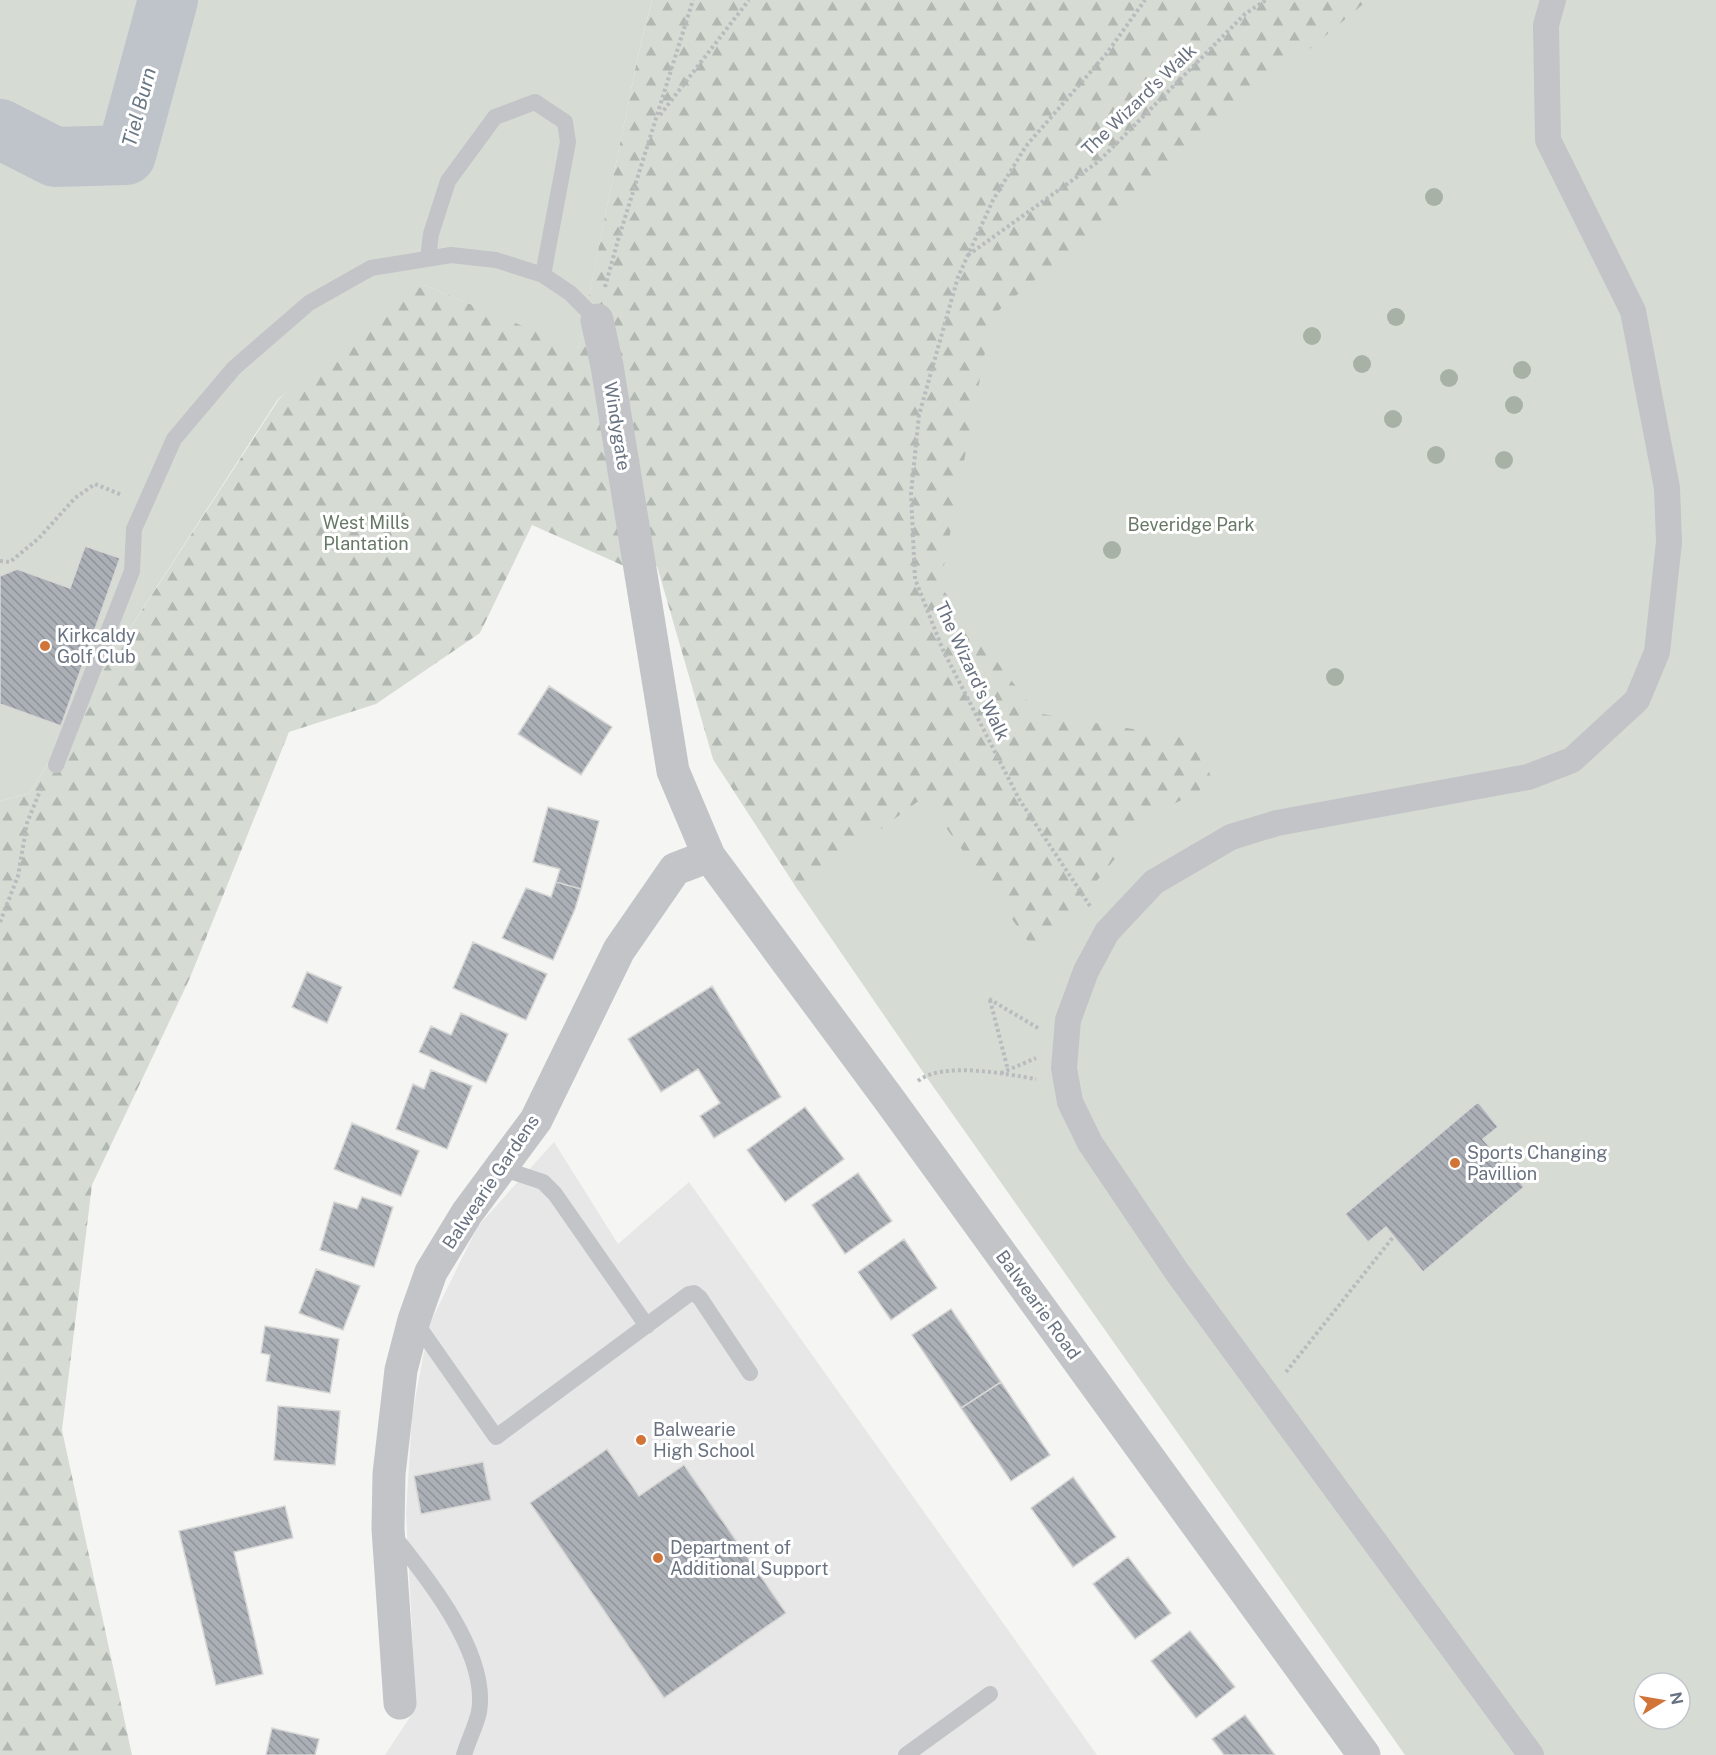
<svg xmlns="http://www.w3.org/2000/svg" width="1716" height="1755" font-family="'Public Sans',sans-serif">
<defs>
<pattern id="forest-firs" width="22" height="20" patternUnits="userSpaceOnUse" patternTransform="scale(1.5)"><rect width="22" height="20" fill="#d6dcd4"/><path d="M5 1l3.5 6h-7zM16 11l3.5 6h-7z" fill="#b1b7b1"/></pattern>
<pattern id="building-back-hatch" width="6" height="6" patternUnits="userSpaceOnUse" patternTransform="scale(1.5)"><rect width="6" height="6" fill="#abafb6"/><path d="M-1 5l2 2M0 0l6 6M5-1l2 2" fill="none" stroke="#8f9399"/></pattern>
</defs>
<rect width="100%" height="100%" fill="#f5f6f3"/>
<path fill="#e6e7e6" d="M554,1142L618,1244L689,1182L1097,1755H385L416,1708L406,1513L412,1416L429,1325L478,1226Z"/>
<path fill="#d6dcd4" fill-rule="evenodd" d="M0,0H652L639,51L578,350L424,285L278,399L109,661L30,793L0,801Z
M772,0H1716V1755H1405L925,1075L798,890L713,759ZM1644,1683H1680V1719H1644Z"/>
<path fill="url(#forest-firs)" d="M652,0H1368L992,316L940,586L1036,713L1193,739L1214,783L1149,817L1037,954L924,797L798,890L713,759L657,566H624L532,525L480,633L376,704L289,732L189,980L92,1185L62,1430L132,1755H0V801L30,793L109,661L279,399L363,323L424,285L578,349L639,51Z"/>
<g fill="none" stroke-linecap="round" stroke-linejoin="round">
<path stroke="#bec4ca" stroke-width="60" d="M0,129L55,157L126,155L168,0"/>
</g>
<path fill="url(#building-back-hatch)" stroke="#d7d7d5" stroke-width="1.5" d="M85,546L120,558L61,726L0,704V576L17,569L70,588Z
M549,686L612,727L581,775L518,734Z
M548,807L599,821L581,889L556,882L560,869L533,862Z
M556,882L581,889L575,909L553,960L502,938L526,888L551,897Z
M473,942L547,974L526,1020L453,988Z
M307,972L342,987L327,1023L292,1007Z
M712,986L781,1097L714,1138L700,1116L720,1103L698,1069L661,1092L628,1039Z
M461,1013L508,1034L486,1083L419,1052L431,1026L451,1035Z
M431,1070L472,1086L447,1149L396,1129L413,1084L424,1089Z
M1478,1102L1498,1127L1483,1139L1524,1187L1423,1272L1386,1227L1368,1242L1345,1214Z
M805,1107L844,1159L785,1202L747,1150Z
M352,1123L419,1151L401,1196L334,1169Z
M858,1173L892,1221L845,1254L812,1205Z
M362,1197L393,1207L374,1267L320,1250L334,1202L357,1209Z
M904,1239L937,1288L891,1320L858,1272Z
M316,1269L360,1286L343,1330L299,1313Z
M951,1309L1001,1382L961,1408L912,1335Z
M265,1326L339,1339L330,1393L266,1381L270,1355L261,1353Z
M1001,1382L1050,1455L1011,1481L961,1408Z
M278,1406L340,1411L335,1465L274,1460Z
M607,1449L639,1496L684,1465L786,1613L664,1698L530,1503Z
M483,1462L491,1500L421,1514L414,1476Z
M1073,1477L1116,1537L1073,1567L1031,1508Z
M285,1506L293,1538L234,1552L263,1674L216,1685L179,1531Z
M1128,1557L1171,1613L1135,1639L1093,1584Z
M1190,1631L1235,1687L1196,1718L1151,1661Z
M1245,1715L1275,1755H1224L1212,1739Z
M272,1728L319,1739L315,1755H266Z"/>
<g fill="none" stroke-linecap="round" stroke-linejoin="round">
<path stroke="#b9bbbe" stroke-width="4" stroke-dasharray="3 3" stroke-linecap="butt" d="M660,115L749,0
M968,255L1099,161L1245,14L1266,0
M605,287L618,240L693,0
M0,561L10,562L39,538L75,498L95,484L122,495
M1090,906L1019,799L943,650L915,579L911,494L919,415L958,277L993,200L1026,146L1107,53L1145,0
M0,922L18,876L27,823L42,786
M989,999L1038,1028
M990,1000L1008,1070
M1001,1073L1036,1058
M918,1081C943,1061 1006,1074 1036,1079
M1286,1372L1394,1236"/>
<path stroke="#c2c4c8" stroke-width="16" d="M428,258L431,234L448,181L495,117L535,102L565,122L568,142L543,275
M56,765L132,571L134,529L174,439L234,368L309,303L371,268L451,255L496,260L543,275L570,293L597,320
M501,1168L543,1182L555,1194L647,1326
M414,1320L496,1437L689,1294L694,1293L700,1298L750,1373
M393,1535C427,1577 489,1654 479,1712C476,1726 468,1741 464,1755
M906,1755L990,1694"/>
<path stroke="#c2c4c8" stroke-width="26" d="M1531,1755L1177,1272L1090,1143L1070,1102L1064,1068L1068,1020L1086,971L1107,932L1154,882L1231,837L1277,823L1528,777L1572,760L1637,700L1657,652L1669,542L1667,488L1633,311L1548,140L1546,25L1553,0"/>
<path stroke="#c2c4c8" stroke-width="33" d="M597,320L607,366L673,771L709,856L891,1102L1364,1755
M400,1703L388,1529L389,1474L401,1370L414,1320L431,1272L467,1213L536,1120L619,950L675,869L709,856"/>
</g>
<g fill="#a7b1a5">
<circle cx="1434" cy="197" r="9"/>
<circle cx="1396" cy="317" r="9"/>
<circle cx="1312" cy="336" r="9"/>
<circle cx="1362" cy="364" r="9"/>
<circle cx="1522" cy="370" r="9"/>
<circle cx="1449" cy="378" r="9"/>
<circle cx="1514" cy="405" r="9"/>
<circle cx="1393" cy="419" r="9"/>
<circle cx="1436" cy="455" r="9"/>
<circle cx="1504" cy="460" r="9"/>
<circle cx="1112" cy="550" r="9"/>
<circle cx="1335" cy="677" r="9"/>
</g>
<g fill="#d17438" stroke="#fff" stroke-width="2">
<circle cx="45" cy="646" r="6"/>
<circle cx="1455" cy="1163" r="6"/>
<circle cx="641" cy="1440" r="6"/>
<circle cx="658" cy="1558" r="6"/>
</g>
<g text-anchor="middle" stroke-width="6" stroke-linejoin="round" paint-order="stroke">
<g font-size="18" fill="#687281" stroke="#fff">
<text transform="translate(1139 100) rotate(-44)" y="6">The Wizard's Walk</text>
<text transform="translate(617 426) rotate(81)" y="6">Windygate</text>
<text transform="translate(972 671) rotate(65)" y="6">The Wizard's Walk</text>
<text transform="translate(491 1182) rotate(-56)" y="6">Balwearie Gardens</text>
<text transform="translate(1038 1305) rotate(54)" y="6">Balwearie Road</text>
</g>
<g font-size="18" fill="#677966" stroke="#fff">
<text x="366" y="529">West Mills<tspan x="366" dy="21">Plantation</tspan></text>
<text x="1191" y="531">Beveridge Park</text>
</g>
<g font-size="18" fill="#687281" stroke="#fff" text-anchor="start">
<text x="57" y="642">Kirkcaldy<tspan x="57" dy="21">Golf Club</tspan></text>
<text x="1467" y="1159">Sports Changing<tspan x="1467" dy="21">Pavillion</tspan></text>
<text x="653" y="1436">Balwearie<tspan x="653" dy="21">High School</tspan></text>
<text x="670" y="1554">Department of<tspan x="670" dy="21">Additional Support</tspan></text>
</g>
<g font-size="20" font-style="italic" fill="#697884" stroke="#fff">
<text transform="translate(139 107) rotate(-75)" y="7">Tiel Burn</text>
</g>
</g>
<g transform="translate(1662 1701) rotate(79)"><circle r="28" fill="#ffffff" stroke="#c3c7cd" stroke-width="1.5"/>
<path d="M0-4.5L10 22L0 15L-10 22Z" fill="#d17438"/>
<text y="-9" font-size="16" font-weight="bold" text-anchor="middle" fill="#687281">N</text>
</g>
</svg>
